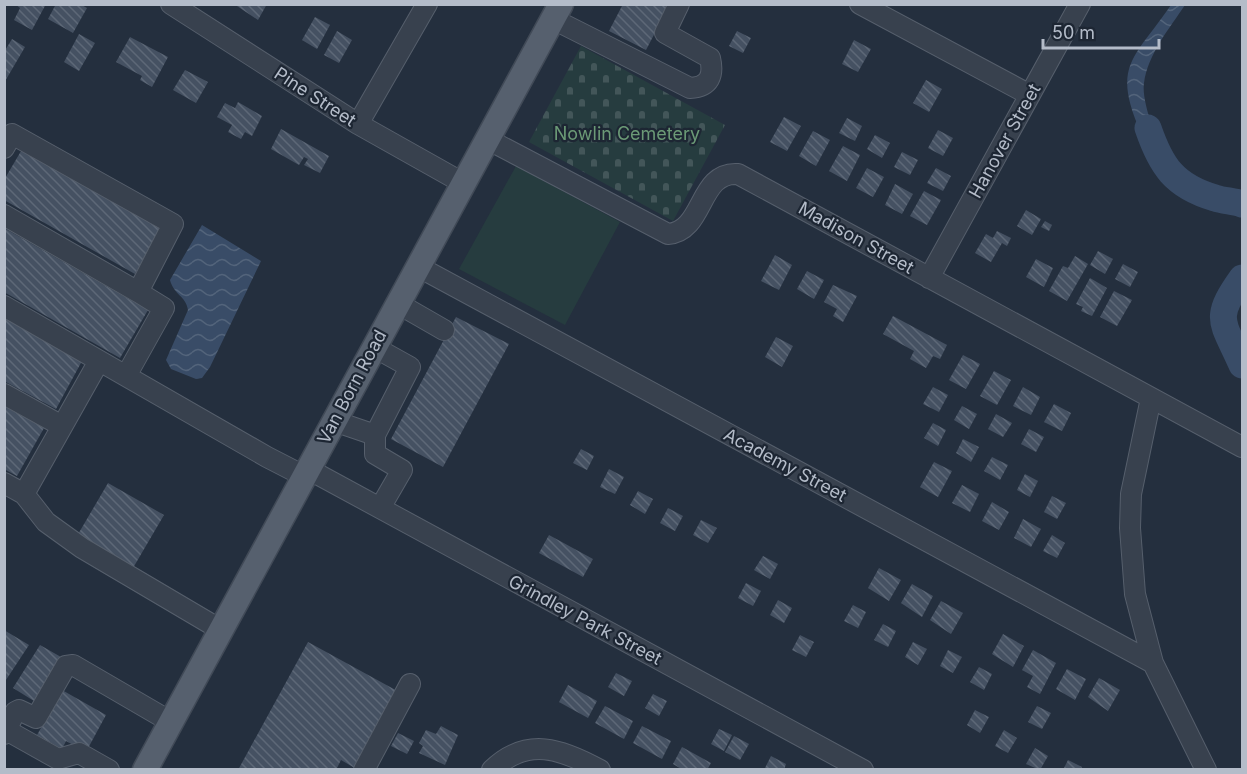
<svg xmlns="http://www.w3.org/2000/svg" width="1247" height="774" font-family="Inter,sans-serif">
<defs>
<pattern id="cemetery-stones" width="16" height="16" patternUnits="userSpaceOnUse" patternTransform="scale(1.5)"><rect width="16" height="16" fill="#263c3f"/><path d="M2 7V4a2 2 0 0 1 4 0v3zM10 15v-3a2 2 0 0 1 4 0v3z" fill="#435659"/></pattern>
<pattern id="water-waves" width="16" height="10" patternUnits="userSpaceOnUse" patternTransform="scale(1.5)"><rect width="16" height="10" fill="#394c67"/><path d="M0 5q4-4 8 0t8 0" fill="none" stroke="#53647b"/></pattern>
<pattern id="building-back-hatch" width="6" height="6" patternUnits="userSpaceOnUse" patternTransform="scale(1.5)"><rect width="6" height="6" fill="#455162"/><path d="M-1 5l2 2M0 0l6 6M5-1l2 2" fill="none" stroke="#5d6877"/></pattern>
</defs>
<rect width="100%" height="100%" fill="#242f3e"/>
<path fill="#263c3f" d="M516,166L620,222L565,325L459,269Z"/>
<path fill="url(#cemetery-stones)" d="M581,46L725,125L673,221L529,142Z"/>
<path fill="url(#water-waves)" d="M1171,5H1185C1169,29 1148,54 1144,83C1141,102 1158,142 1165,160L1155,167C1148,158 1145,144 1141,133C1111,65 1134,59 1171,5Z
M202,225L261,261L210,367L202,378L196,379L171,369L166,360L188,310C186,296 174,295 170,280Z"/>
<g fill="none" stroke-linecap="round" stroke-linejoin="round">
<path stroke="#394c67" stroke-width="27" d="M1148,128C1161,166 1174,186 1215,198C1224,201 1234,201 1242,204
M1242,278C1212,320 1223,321 1242,365"/>
</g>
<path fill="url(#building-back-hatch)" d="M15,4H46L32,30L14,20L20,8Z
M56,4H80L87,8L73,33L48,19Z
M234,4H267L258,20Z
M623,4H670L646,50L609,31Z
M315,17L330,25L317,49L302,40Z
M337,31L352,40L339,63L324,55Z
M737,31L751,38L743,53L729,46Z
M79,34L95,43L79,71L64,62Z
M130,37L168,57L152,87L140,80L142,76L116,62Z
M12,39L25,47L4,83V52Z
M854,40L871,49L858,72L842,64Z
M185,70L208,82L196,103L173,90Z
M926,80L942,89L929,112L913,103Z
M238,102L262,116L252,136L245,132L241,139L228,132L232,125L217,117L225,103L235,108Z
M784,117L801,126L787,151L770,142Z
M847,118L862,126L855,141L839,133Z
M281,129L329,156L320,173L304,165L308,159L304,157L299,165L271,149Z
M938,130L953,138L943,156L928,148Z
M813,131L830,140L816,166L799,156Z
M875,135L890,143L882,158L867,149Z
M24,146L163,225L135,274L4,200V180Z
M843,146L860,155L847,181L829,171Z
M902,152L918,160L910,175L894,167Z
M867,168L884,177L873,197L856,188Z
M936,168L951,176L943,191L927,183Z
M895,184L913,194L902,214L885,205Z
M924,191L941,200L927,225L910,216Z
M1026,210L1041,219L1032,235L1017,226Z
M1045,221L1052,225L1049,231L1041,227Z
M4,228L148,310L120,358L4,292Z
M997,231L1011,238L1007,246L1002,243L991,262L975,253L986,234L993,238Z
M1098,251L1113,259L1105,274L1090,265Z
M775,255L792,265L779,290L761,281Z
M1075,256L1088,264L1067,301L1049,291L1063,266L1068,268Z
M1036,259L1053,268L1044,287L1026,277Z
M1123,264L1138,272L1130,287L1115,279Z
M807,271L824,280L814,299L797,289Z
M1090,278L1107,288L1092,316L1081,311L1083,307L1076,304Z
M833,285L857,296L843,322L833,316L837,309L824,302Z
M1114,291L1132,300L1117,326L1100,317Z
M893,316L947,345L940,359L933,356L926,368L910,359L914,351L883,334Z
M4,317L82,361L56,409L4,381Z
M456,317L509,344L443,467L391,439Z
M776,337L793,346L782,367L765,357Z
M963,355L980,364L966,389L949,380Z
M994,371L1011,380L997,405L980,396Z
M933,387L948,395L939,412L923,404Z
M1023,387L1040,397L1031,415L1013,406Z
M1054,404L1071,413L1062,431L1044,422Z
M4,406L44,428L17,476L4,469Z
M962,406L977,414L969,429L954,420Z
M996,414L1012,423L1003,437L988,429Z
M933,423L946,430L938,446L924,438Z
M1029,429L1044,437L1036,452L1021,444Z
M963,439L979,447L971,462L956,453Z
M581,449L594,456L587,470L573,463Z
M992,457L1008,465L1000,480L984,471Z
M934,462L952,471L938,497L920,487Z
M609,469L624,477L615,494L600,487Z
M1025,474L1038,481L1030,497L1017,490Z
M108,483L164,515L133,568L77,536Z
M962,485L979,494L970,512L952,503Z
M638,491L653,499L645,514L630,505Z
M1052,496L1066,503L1057,519L1044,512Z
M992,502L1009,512L999,530L982,521Z
M668,508L683,516L675,531L660,523Z
M1023,519L1041,529L1031,547L1014,538Z
M701,520L717,528L708,543L693,535Z
M549,535L593,559L583,577L539,553Z
M1052,535L1065,543L1057,558L1043,551Z
M763,556L778,564L770,579L754,570Z
M879,568L901,580L889,601L868,588Z
M746,583L761,591L753,606L738,598Z
M912,584L933,596L922,617L901,603Z
M778,600L792,608L784,623L770,615Z
M941,601L963,613L951,634L930,620Z
M853,605L866,612L858,628L844,621Z
M883,624L896,631L888,647L874,640Z
M4,630L29,645L4,683Z
M1003,634L1024,646L1013,667L992,654Z
M800,635L814,642L806,657L792,650Z
M308,642L401,693L358,770L341,760L336,770H238Z
M913,642L927,649L918,665L905,657Z
M40,645L61,657L34,701L13,688Z
M948,650L962,657L953,673L940,666Z
M1033,650L1056,663L1040,694L1027,687L1033,676L1022,670Z
M979,667L992,674L984,690L970,682Z
M1067,669L1086,679L1075,700L1056,689Z
M616,673L632,681L624,696L608,687Z
M1099,678L1120,690L1108,711L1088,697Z
M568,685L597,701L588,718L559,702Z
M62,690L106,715L86,752L66,741L62,749L37,735Z
M653,694L667,701L659,716L645,708Z
M605,706L633,721L624,739L595,723Z
M1037,706L1051,713L1042,729L1028,722Z
M975,710L989,717L980,733L967,725Z
M441,726L458,735L445,765L419,753L423,746L419,743L426,730L436,734Z
M642,726L671,741L662,759L633,743Z
M719,729L732,735L724,751L711,744Z
M1004,730L1017,738L1008,753L995,746Z
M398,733L414,741L407,754L391,746Z
M734,736L749,744L740,760L725,752Z
M682,747L711,763L707,770H683L673,764Z
M1035,748L1048,756L1040,770L1026,764Z
M771,756L786,764L784,770H764Z
M1068,760L1082,767L1081,770H1063Z"/>
<g fill="none" stroke-linecap="round" stroke-linejoin="round">
<defs>
<path id="minor" d="M171,4L358,124L463,183
M860,4L1030,95
M553,19L690,88C710,87 714,75 710,58L665,33L679,4
M358,124L427,4
M487,139L668,234C705,231 698,171 738,174L1242,447
M4,148L12,134L173,224L138,292L164,308L126,376
M4,215L138,292
M417,266L1153,663
M929,278L1080,4
M397,303L444,330
M4,306L267,457L304,476
M4,394L62,426
M1151,398L1131,494L1130,528L1135,594L1153,663L1206,770
M334,421L375,435L410,367L374,347
M375,435V454L402,470L380,508
M308,469L863,770
M4,483L24,494L99,361
M24,494L46,522L82,548L221,630
M5,733L15,712L19,710L36,718L66,666L73,665L171,722
M4,734L8,731L58,759L79,753L109,770
M364,770L410,684
M492,770C527,736 562,749 600,770"/>
<path id="major" d="M145,770L561,4"/>
</defs>
<use href="#minor" stroke="#565f6c" stroke-width="22"/>
<use href="#major" stroke="#414a57" stroke-width="27"/>
<use href="#minor" stroke="#38414e" stroke-width="20"/>
<use href="#major" stroke="#56606e" stroke-width="24"/>
</g>
<g text-anchor="middle" stroke-width="4.5" stroke-linejoin="round" paint-order="stroke">
<g font-size="18" fill="#b4bcc9" stroke="#1d2633">
<text transform="translate(315 97) rotate(33)" y="6">Pine Street</text>
<text transform="translate(1005 141) rotate(-61)" y="6">Hanover Street</text>
<text transform="translate(856 238) rotate(29)" y="6">Madison Street</text>
<text transform="translate(352 387) rotate(-62)" y="6">Van Born Road</text>
<text transform="translate(785 465) rotate(28)" y="6">Academy Street</text>
<text transform="translate(585 620) rotate(28)" y="6">Grindley Park Street</text>
</g>
<g font-size="18" fill="#6b9a76" stroke="#1d2633">
<text x="627" y="140">Nowlin Cemetery</text>
</g>
</g>
<rect width="1247" height="774" fill="none" stroke="#b4bcc9" stroke-width="12"/>
<path d="M1043 39v9h116v-9" fill="none" stroke="#b4bcc9" stroke-width="3"/>
<text x="1052" y="39" font-size="18" fill="#b4bcc9" stroke="#1d2633" stroke-width="4.5" paint-order="stroke">50 m</text>
</svg>
